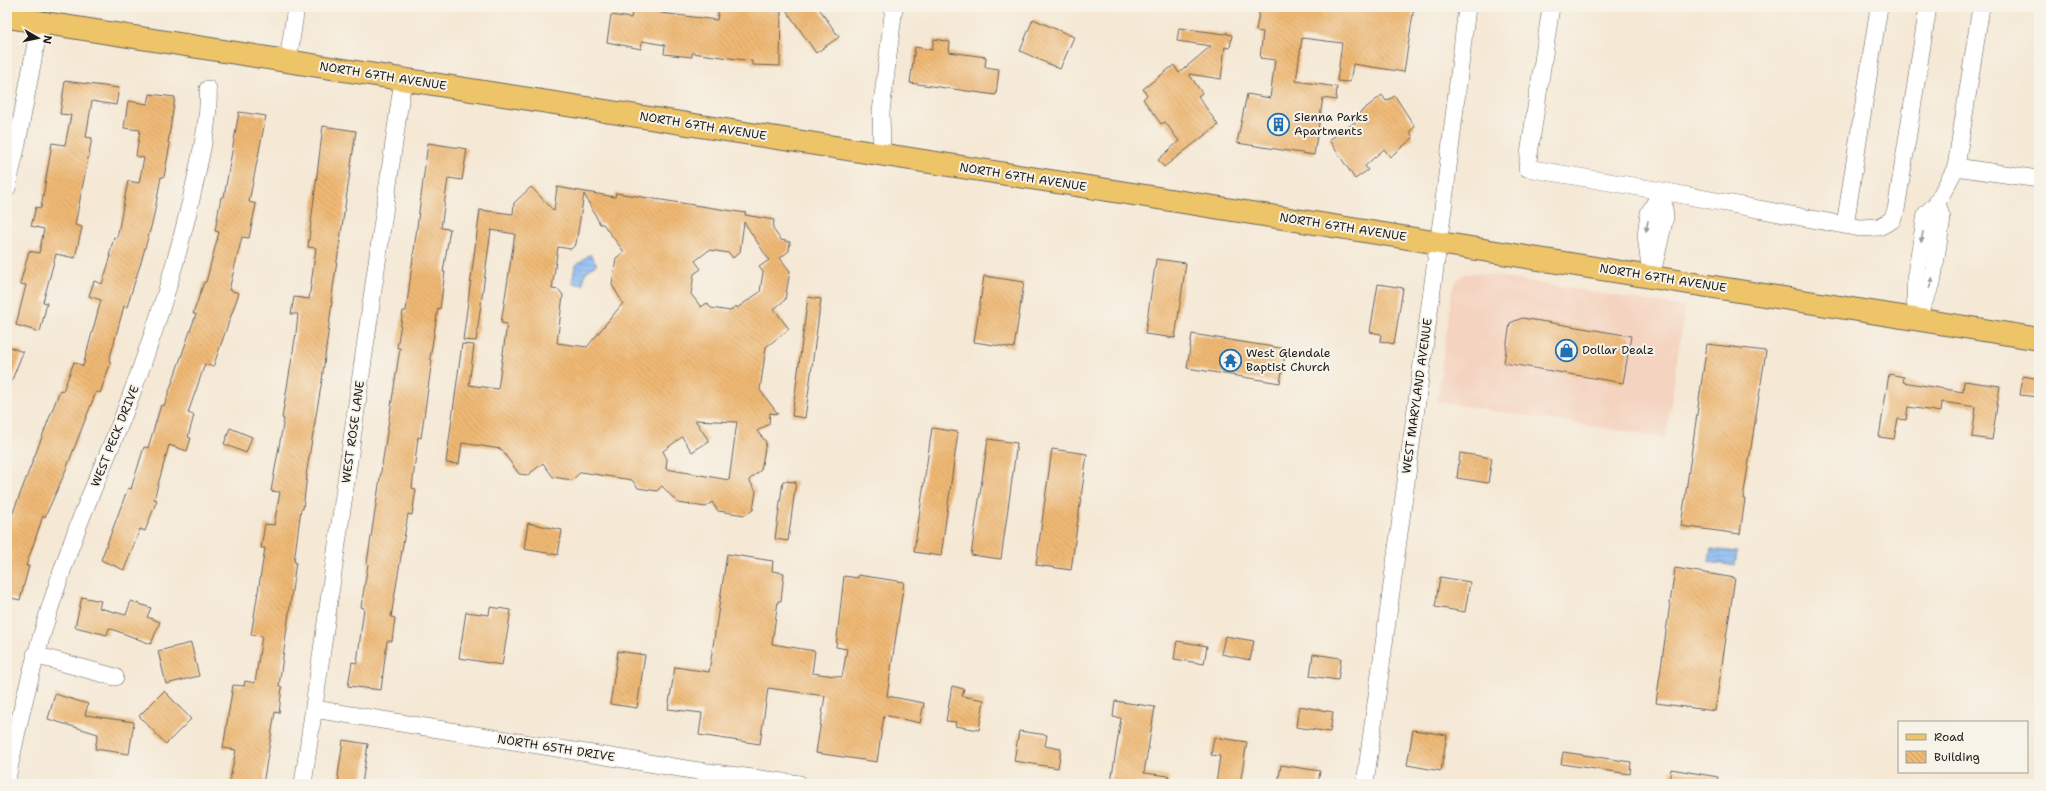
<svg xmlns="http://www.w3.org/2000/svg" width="2046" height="791" font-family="'Shantell Sans',sans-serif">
<defs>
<pattern id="water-rules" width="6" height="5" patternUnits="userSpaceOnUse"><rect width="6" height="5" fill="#87b9f4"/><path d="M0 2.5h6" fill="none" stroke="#749ed1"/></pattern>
<pattern id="building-back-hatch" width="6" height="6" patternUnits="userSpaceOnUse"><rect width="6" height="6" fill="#efb873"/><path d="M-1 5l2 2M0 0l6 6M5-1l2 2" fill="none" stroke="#cc9e63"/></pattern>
</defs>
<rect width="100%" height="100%" fill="#f7f3e8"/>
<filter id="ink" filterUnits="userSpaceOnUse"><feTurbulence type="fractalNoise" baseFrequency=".025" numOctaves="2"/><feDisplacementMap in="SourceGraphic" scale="8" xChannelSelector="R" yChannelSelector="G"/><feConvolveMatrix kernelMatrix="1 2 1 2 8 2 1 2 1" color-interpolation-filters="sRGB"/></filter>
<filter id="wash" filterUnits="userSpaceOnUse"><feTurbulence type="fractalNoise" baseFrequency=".012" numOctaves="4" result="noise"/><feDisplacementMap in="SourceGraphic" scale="16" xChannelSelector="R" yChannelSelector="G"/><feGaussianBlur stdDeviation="0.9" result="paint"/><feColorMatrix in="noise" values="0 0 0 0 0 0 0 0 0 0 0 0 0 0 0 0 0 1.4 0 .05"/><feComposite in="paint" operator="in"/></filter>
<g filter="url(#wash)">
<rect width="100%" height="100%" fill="#f5e8d5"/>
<path fill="#f4d3c0" d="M1477,273L1685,307L1666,438L1437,402L1452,290L1458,279L1465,274Z"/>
<path fill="url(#water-rules)" stroke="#526a88" d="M590,254L597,264L585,273L583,285L572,283L575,266Z
M1711,549L1737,552L1735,566L1709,562Z"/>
<g id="blocks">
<path fill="url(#building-back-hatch)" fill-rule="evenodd" d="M633,7H662L661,13L717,20L719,7H740L747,8V10L781,11L780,66L752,65V61L692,53V57L664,54L665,45L642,41L641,49L607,42L611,15L631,18Z
M784,7H818L839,37L816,53Z
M1260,7H1414L1404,72L1353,64L1350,82L1337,81L1342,43L1302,38L1296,81L1337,87L1336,100L1323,98L1314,155L1237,143L1247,94L1270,98L1275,60L1260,58L1263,32L1256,31Z
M1033,19L1074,37L1060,69L1020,51Z
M1179,28L1225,34L1227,32V34L1232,35L1230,48L1225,47L1221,79L1189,74L1202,93L1198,96L1218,125L1164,167L1158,160L1179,141L1165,122L1161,124L1143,99L1147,95L1143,89L1174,65L1179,73L1211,46L1177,41Z
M934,39L950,42L949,52L986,57L985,67L999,69L996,95L910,83L915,47L932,50Z
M65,81L119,88L116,105L92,101L86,137L92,138L75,225L82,227L75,258L56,254L43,302L47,303L40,332L16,325L26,285L20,284L29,251L39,253L44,229L31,226L36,207L41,208L52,143L65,145L71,115L60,114Z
M150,94L175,97L168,143L170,144L164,177H161L153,220L141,262L127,307L124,306L109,361L111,362L100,393L96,392L63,477L45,517L43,516L26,566H29L20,600L7,597V528L60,390L63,391L74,362L83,366L101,300L89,296L94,281L102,284L111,256H109L114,237L117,238L128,181L139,183L144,158L136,156L140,130L124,128L128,101L148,104Z
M1382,95L1386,101L1395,96L1415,127L1410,131L1413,138L1390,157L1384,149L1365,166L1368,170L1355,179L1329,140L1361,118L1358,114Z
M239,112L266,116L249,202L256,204L249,238L242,237L229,290L239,293L213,367L205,364L188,413L194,415L188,437L191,438L187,451L169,445L154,499L157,500L145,531L140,529L124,570L101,560L128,488L131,489L144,447L148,448L161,405L164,406L196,314H193L204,282H206L219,232L215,231L221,197H224Z
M323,126L356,131L331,302H332L322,380L306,475H307L303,509H301L294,562H296L279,686L282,687L279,713L275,712L263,784H229L236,750L223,748L233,685L244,686L245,681L255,683L262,636L251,635L265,548H261L265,524L274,525L280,492L271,491L284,419L282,418L296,333L298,314H291L294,297L309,299L316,248L308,247Z
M428,143L467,149L462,180L448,178L441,228L450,229L443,272H445L440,309L438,308L430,359L432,360L421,438L418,437L412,488L416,489L412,515L408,514L391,617L395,618L392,641H387L381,690L348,686L352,662L357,663L364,608L361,607L368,564L367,563L400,348H397L403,311H406Z
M531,187L554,211L557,187L615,197L616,193L746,213L745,215L774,220L773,229L781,240L790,242L789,251L780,258L790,271L785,300L774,309L789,329L766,347L760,390L778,414L770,413L769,424L757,431L766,442L761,470L749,480L756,491L753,510L745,515L718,511L712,502L706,507L678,503L662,486L657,491L638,488L632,480L581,472L572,480L553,477L543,463L528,475L519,474L501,449L462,443L459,464L446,463L462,344L474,345L469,385L498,389L507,324L501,323L515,234L491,230L476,341L463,340L480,210L513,214L514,203ZM584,194L600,224H603L624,252L616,258L612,285L623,303L587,347L557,343L563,295L559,290L552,289L558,247L571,249L576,244ZM744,222L769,260L759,267L763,272L760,292L737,308L736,306L730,311L711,308L707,303L701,307L691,294L694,274L701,269L695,261L709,250L729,253L733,258L740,252ZM695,420L737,422L729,480L666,469L667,459L663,451L682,437L692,452L709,441Z
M1156,259L1186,263L1175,338L1145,334Z
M984,276L1024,282L1014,348L974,342Z
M1378,284L1403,288L1394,344L1380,341L1381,334L1370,332Z
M808,297L821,299L805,418L792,416Z
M1522,318L1631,336L1623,383L1504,363L1510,323Z
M1192,334L1286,349L1280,383L1187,368Z
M1707,344L1766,351L1743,499H1745L1740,534L1681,526Z
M7,346L23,352L8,390H7Z
M1889,374L1904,377L1903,382L1963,392L1964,381L2000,386L1992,440L1972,437L1976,407L1942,402L1941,412L1908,407L1906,420L1898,419L1894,439L1879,437Z
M2023,376L2039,379V397L2020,395Z
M230,428L252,437L246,453L224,444Z
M932,428L958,432L941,556L914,552Z
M988,439L1017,443L1001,559L971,555Z
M1052,449L1087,454L1071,570L1036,565Z
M1460,453L1492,458L1488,483L1457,478Z
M783,481L796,482L788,541L775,539Z
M528,523L562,530L558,555L524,549Z
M727,554L773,561L772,571L784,573L781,601H778L772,644L815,651L812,673L842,677L847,649L836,647L844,576L858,578V575L904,582L887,696L924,703L920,723L884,715L877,762L816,753L825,696L768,688L760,744L699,735L702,713L668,709L675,667L709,672Z
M1675,568L1735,578L1715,711L1656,703Z
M1440,577L1470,582L1465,612L1435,607Z
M82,597L101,601L99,608L126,615L131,601L151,608L147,617L160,622L151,644L109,628L107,635L75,627Z
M490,607L511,610L502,665L459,658L466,612L489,615Z
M1225,636L1254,641L1250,660L1221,654Z
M1177,641L1207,646L1204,664L1174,659Z
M191,643L199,676L166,684L158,651Z
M618,651L645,655L637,708L610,704Z
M1313,654L1341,658L1338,680L1310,676Z
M952,686L964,689L962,696L984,700L979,730L955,726L956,722L946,721Z
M164,691L191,719L166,744L139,716Z
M55,694L88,704L85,715L134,722L129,754L95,749L98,734L48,719Z
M1115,701L1155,707L1144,773L1169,776L1168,784H1126L1111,782L1121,718L1113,717Z
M1299,706L1333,712L1330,732L1296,727Z
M1413,730L1447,735L1441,771L1407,765Z
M1019,731L1047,735L1045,746L1061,749L1058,768L1014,761Z
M1214,737L1247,742L1240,784H1216L1220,756L1211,755Z
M343,740L368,744L362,784H338L339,777L338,776Z
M1563,752L1631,762L1630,774L1561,764Z
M1281,765L1320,771L1318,784H1278Z
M1671,769L1718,777L1717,784H1684L1669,781Z"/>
</g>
</g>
<g filter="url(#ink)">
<use href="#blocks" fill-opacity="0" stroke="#68635d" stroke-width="1"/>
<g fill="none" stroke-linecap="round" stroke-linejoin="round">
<defs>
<path id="minor" d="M1551,7L1527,168L1662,191L1860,228L1879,227L1892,220L1896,210L1928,7
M288,61L296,7
M882,154L881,112L894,7
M1956,167L2039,179
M7,188L17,144L40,22
M1845,225L1879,7
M1653,269L1665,217L1662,191
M1651,276L1646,235L1649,213L1662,191
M1918,315L1932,283L1942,219L1937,203
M1916,319L1915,280L1926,214L1937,203L1956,167L1981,7
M35,655L115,677
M314,709L692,770L799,784
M7,779C24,691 48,605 80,521C94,485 110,450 124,414C153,339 178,261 195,182C201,152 210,120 208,89
M303,784L403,79
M1365,784L1443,209L1467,7"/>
<path id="major" d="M7,17L1114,191L2039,339"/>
</defs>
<use href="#minor" stroke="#68635d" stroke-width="18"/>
<use href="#major" stroke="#68635d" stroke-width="24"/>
<use href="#minor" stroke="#fff" stroke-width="17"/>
<use href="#major" stroke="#eec469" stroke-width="22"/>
</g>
<defs><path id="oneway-solid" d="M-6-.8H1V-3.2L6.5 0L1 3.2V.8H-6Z"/></defs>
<g fill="#999">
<use href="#oneway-solid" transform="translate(1647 226) rotate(100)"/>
<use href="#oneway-solid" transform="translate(1922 237) rotate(100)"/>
<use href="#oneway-solid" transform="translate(1931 283) rotate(-73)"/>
</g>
</g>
<defs>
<symbol id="building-ring" viewBox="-11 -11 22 22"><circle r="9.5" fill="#f7f3e8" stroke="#1f6fb2" stroke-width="1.5"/><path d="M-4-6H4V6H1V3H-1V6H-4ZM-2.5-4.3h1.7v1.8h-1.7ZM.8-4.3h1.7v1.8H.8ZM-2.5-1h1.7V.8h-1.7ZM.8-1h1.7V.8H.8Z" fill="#1f6fb2"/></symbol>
<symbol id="shop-ring" viewBox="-11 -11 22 22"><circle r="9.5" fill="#f7f3e8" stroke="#1f6fb2" stroke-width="1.5"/><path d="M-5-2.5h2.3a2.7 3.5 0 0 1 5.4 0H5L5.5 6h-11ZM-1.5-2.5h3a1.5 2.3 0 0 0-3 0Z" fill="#1f6fb2"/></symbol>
<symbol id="temple-ring" viewBox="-11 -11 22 22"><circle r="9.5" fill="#f7f3e8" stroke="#1f6fb2" stroke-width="1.5"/><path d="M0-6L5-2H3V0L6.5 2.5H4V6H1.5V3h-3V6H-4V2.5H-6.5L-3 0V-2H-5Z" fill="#1f6fb2"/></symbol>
</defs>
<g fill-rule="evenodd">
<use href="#building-ring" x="1266" y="112" width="25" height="25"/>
<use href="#shop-ring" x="1554" y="338" width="25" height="25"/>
<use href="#temple-ring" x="1218" y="348" width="25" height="25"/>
</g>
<g text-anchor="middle" stroke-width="4" stroke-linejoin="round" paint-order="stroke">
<g font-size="12" fill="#1c1c1c" stroke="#f7f3e8">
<text transform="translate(383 76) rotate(9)" y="4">NORTH 67TH AVENUE</text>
<text transform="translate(703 126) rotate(9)" y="4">NORTH 67TH AVENUE</text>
<text transform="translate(1023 177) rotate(9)" y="4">NORTH 67TH AVENUE</text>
<text transform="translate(1343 227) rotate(9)" y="4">NORTH 67TH AVENUE</text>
<text transform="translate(1663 278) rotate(9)" y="4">NORTH 67TH AVENUE</text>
<text transform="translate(1417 396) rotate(-82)" y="4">WEST MARYLAND AVENUE</text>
<text transform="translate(353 432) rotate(-82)" y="4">WEST ROSE LANE</text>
<text transform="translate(115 436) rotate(-68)" y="4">WEST PECK DRIVE</text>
<text transform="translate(556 748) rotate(9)" y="4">NORTH 65TH DRIVE</text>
</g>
<g font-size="12" fill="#1c1c1c" stroke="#f7f3e8" text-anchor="start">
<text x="1294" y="121">Sienna Parks<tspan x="1294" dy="14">Apartments</tspan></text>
<text x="1582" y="354">Dollar Dealz</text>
<text x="1246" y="357">West Glendale<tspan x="1246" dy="14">Baptist Church</tspan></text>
</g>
</g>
<rect width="2046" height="791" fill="none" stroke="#f7f3e8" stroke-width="24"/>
<rect x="1898" y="721" width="130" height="52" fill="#f7f3e8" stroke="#9f9d96"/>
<rect x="1906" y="734" width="20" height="6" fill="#eec469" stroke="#9f9d96"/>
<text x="1934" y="741" font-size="12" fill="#1c1c1c">Road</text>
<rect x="1906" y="751" width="20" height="12" fill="url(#building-back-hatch)" stroke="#9f9d96"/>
<text x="1934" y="761" font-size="12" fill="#1c1c1c">Building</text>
<g transform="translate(38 38) rotate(99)" stroke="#f7f3e8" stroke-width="3" paint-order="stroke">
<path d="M0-3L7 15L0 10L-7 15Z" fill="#1c1c1c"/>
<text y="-6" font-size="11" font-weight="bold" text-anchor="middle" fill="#1c1c1c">N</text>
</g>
</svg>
